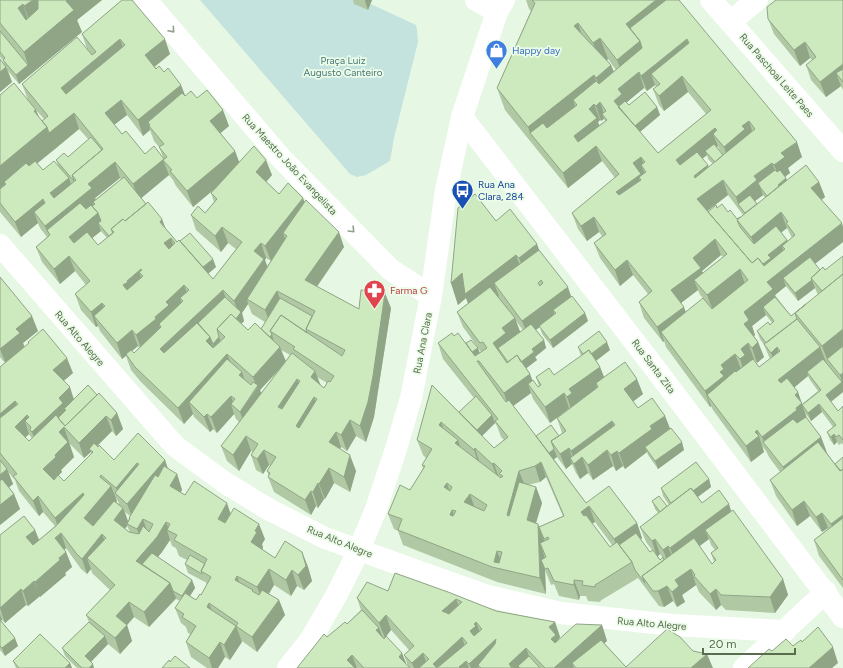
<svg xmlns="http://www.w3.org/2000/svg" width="843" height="668" font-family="Figtree,sans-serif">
<rect width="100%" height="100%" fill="#e6f8e3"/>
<path fill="#c4e3df" d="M200,0H362L416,25L417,29L418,42L394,138L390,161L366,175L357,177L350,174Z"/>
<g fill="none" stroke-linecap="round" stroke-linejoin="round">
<path stroke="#fff" stroke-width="22" d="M146,0L281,158L390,269L431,296
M711,0L843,151
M730,22L757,0
M462,117L657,371L843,617
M0,245L175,446L224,482L268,509L325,538L488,596L561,613L673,625L785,631
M744,668L826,592"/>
<path stroke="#fff" stroke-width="22" d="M476,0L497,12
M288,668L311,639L337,594L359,550L376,509L396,449L411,398L431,296L446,190L462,117L497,12L504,0"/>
</g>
<path fill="#b0c9a4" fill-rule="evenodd" d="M0,0H102L77,20L82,32L19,84L8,71L12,82L0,92V59L4,64L3,60L0,57Z
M122,0L170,54L155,67L185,96L197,98L229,126L220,133L235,151L239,162L272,175L266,182L279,194L305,203L344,247L317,287L359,309L391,308L378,391L374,417L366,442L356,436L347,451L341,447L340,449L356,471L350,492L334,483L325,499H324L318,508L316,506L311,515L274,492L268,477L269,476L267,471L270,466L269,465L263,474L256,470L251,455L253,452L251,451L239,471L227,461L221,446L239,422L236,419L234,414L217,433L213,429L210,432L194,417L193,414L184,424L141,382L131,370L126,356L122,359L100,331L98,326L96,327L81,310L75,294L86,285L75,271L60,284L42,262L36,247L47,237L40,228L38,223L21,237L0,212V95L28,100L22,84L87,49L82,34ZM36,110L44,119L42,121L39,118ZM127,115L143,136L150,130L154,141L159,147L163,157L145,154L122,134L114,125ZM79,129L89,140L68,157L56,160L58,165L43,170L37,163ZM169,175L173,180L176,186L193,207L214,189L211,193L214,202L205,213L191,215L196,230L221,252L228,243L236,249L213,279L208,274L216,267L180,241L177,242L141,198ZM120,178L121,179L96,199L95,198ZM101,231L107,238L98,245L92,238ZM266,258L271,261L267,266L265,260ZM248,304L252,314L265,322L261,329L248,330L241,324L244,321L242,313ZM138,346L139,348L134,353L132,351ZM281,350L290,355L286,361ZM278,371L261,393L260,390ZM317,377L327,383L324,388L320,385Z
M353,0H372L368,10L354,4Z
M526,0H679L802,157L788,168L790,173L785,177L787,180L819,182L825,197L821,200L843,242L815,263L843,383V392L831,402L838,411L843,406V445L842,443L839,445L837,442L834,445L830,440L827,432L833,427L822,412L811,421L806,414L807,419L821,437L827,453L835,464L843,457V588L819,556L814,540L828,529V528L822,532L810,516L797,526L776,496L770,480L780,472L769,457L766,451L762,446L764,452L751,462L713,410L711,406L710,407L666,347L664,341L663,342L644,318L639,302L648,294L633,275L620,286L600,258L594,243L602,236L599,232L587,241L578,229L572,213L615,178L602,161L568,188L505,110L497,88L531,11L529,9ZM608,59L616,70L614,71L611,65L607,60ZM655,85L656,87L653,89L659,105L664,111L688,92L706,114L658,153L640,132L660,115L657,107L629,105L626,102L644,88L647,91ZM604,119L605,121L599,125L598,122L600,120L601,121ZM718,146L719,149L723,155L717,147ZM707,155L708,159L713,164L708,167L702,159ZM728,195L743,215L737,219L728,212L717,208L708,212V211ZM763,195L765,198L757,204L755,201ZM787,228L792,238L788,241L787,240L781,232ZM721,255L723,257L703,273L702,271ZM786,286L798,301L815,288L818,295L791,316L775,295ZM698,290L700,295L703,298L686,312L681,303ZM766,315L772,323L757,331L760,339L764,345L770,359L759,367L753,359L757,363L764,357L758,342L754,336L755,335L752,326ZM808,376L810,380L818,391L802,404L798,392L794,387Z
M843,0V90L841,86L826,97L811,80L806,65L812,60L810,58L800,66L774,34L768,19Z
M496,221L539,250L571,297L585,313L588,321L553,348L542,334L540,327L536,330L544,340L546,348L535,357L537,360L526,368L530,374L532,380L538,387L539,386L536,377L554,375L581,356L578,347L610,350L596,361L600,367L604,377L643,394L633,401L638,408L665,416L670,429L684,450L658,469L648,455L647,452L625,469L623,466L616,471L613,466L593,480L588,473L580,479L576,473L572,464L566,469L557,457L554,459L586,503L637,523L642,538L641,540L650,552L652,550L646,542L640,527L658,513L655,509L652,501L667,506L669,505L663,496L661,488L709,479L711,487L698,497L702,503L731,512L783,579L788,595L775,613L726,610L721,605L716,610L699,592L696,585L682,595L685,602L677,607L673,601L664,607L659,606L638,578L600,601L601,602L588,601L586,596H580L579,600L559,596L554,584L551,585L545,570L546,594L497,582L403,545L398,531L394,529L388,514L410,490L423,469L422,465L426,458L423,455L417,440L432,385L459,412L474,398L443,359L438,343L454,336L466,343L478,348L479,353L481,352L463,327L457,312L468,303L466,298L458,305L451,283ZM515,320L523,330L520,332ZM531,393L533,399L550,423L557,418L562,433L559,436H536L513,406ZM495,423L497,426L501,437L504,440L494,448L482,436ZM546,477L563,516L539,527L538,524L536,523L542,503L536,487L528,485L540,482ZM595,522L612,545L610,547L592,523ZM709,539L711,545L715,550L711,553L714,562L712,564L699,546ZM660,554L664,560H660L658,556Z
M0,277L38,331L23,343L25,347L28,344V342L73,373L64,381L74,399L97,395L117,413L123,429L116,436L112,431L97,446L114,460H165L168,469L177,474L182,490L180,493L230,513L265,539L262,544L263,548L262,549L275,558L302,552L308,567L312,581L304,590L297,586L291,596L274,585L269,594L279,600L285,615L257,652L242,641L230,660L225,657L218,668H207L191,657L186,642L190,634L188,633L186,627L181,623L175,608L180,601L176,599L149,627L134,617L127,625L132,641L120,654L108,644L91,662L94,668H77L65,656L62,648L89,622L86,615L110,590L92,573L91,569L87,574L81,569L66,548L65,550L66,552L72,567L65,573L66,575L40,597V596L28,606L26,605L5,623L2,620L0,621V535L35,530L39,540L55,526L43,512L39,516L19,491L15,480L8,472L13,484L9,487L14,494L20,509L0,525V367L5,363L0,357ZM29,434L30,436L32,438L29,441L25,437ZM69,443L84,458L91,452V454L64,481L58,475L62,472L61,470L74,457L69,444ZM115,498L117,499L119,504L116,502L117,501ZM125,512L130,516L128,521ZM127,526L130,532L125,529ZM170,540L172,546L176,548L179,556L187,560L185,564L188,573L205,582V581L207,585L201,595L196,600L190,596L195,588L192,580L158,557L162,552Z
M395,573L496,611L555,622L560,637L558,640L602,625L607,641L604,643L626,667L693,651L713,668H297L327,637L347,624L361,610L357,598L388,591ZM391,630L409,650L404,655L408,666L385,637Z
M0,621L18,646L5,656L0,650Z
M13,661L70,663L72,668H16Z"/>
<path fill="#90a486" d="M19,0H39L45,19L32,28L24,6L23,4L30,26L18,8Z
M67,0H102L77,20L82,32L19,84L16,75L28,65L24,52Z
M365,0H372L368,10L365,1Z
M656,0H670L628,30L626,24Z
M578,23L585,45L574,26Z
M600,38L608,59L601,64L593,43Z
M120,39L126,55L67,103L61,88Z
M165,39L170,54L150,70L145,55Z
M687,39L692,54L651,74L655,85L647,91L641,76Z
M640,41L648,63L625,82L617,60Z
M805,42L810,58L800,66L794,50Z
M843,64V82L836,73L841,86L826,97L820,82Z
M611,65L619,87L604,99L596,78Z
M6,67L12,82L0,92V72Z
M639,72L644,88L626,103L621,115L614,101L618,89Z
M594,75L602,97L577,105L573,100L578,115L540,145L530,133L528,127Z
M682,76L688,92L664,111L659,96Z
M181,85L187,100L150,125L148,122L150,130L143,136L138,120Z
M121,100L127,115L110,128L105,113Z
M600,102L605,117L602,114L604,119L601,121L596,106Z
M594,104L600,120L598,122L602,134L580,152L574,136L589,109Z
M657,107L660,115L635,136L632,128Z
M36,110L42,124L47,127L55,149L7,188L4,182L6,188L0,193V166L34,111Z
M223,110L229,126L216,137L210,121Z
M74,113L79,129L55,149L49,133Z
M749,121L754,137L729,162L724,147L742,126Z
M715,128L721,144L713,134L718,146L708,154L705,151L707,155L681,176L676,160Z
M797,142L802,157L788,168L790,173L780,180L774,165L781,153Z
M596,146L602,161L568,188L563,173Z
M235,151L241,167L193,207L187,191Z
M641,157L647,172L641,165L645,174L639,178L644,191L621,207L616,192L633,163Z
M164,159L163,160L169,175L139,200L133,184Z
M266,160L272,175L261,188L256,172Z
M115,162L120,178L95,198L97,204H95L93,202L94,206L50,235L47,231L45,226L88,184Z
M772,163L778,178L760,187L763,195L743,210L738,204L736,197L754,176Z
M708,165L713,180L699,191L694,176Z
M69,178L74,193L55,209L50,193Z
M786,178L789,186L781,193L778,185Z
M723,180L728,195L703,214L697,199Z
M819,182L825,197L817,204L811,188Z
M303,198L309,213L287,236L283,233L286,241L271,261L265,246Z
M43,199L48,215L34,212L38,223L21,237L15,222Z
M781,212L787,228L757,252L751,237Z
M98,213L104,229L98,223L101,231L74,253L69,237Z
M594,217L599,232L587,241L581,226Z
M162,219L168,235L160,222Z
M842,223L843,227V242L788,285L783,278L786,286L775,295L778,305L763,307L766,315L752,326L755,335L750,340L744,324V312L767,282Z
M222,227L228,243L221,252L215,236Z
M339,232L344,247L310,296L305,280Z
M171,238L176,253L170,259L164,243Z
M715,239L721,255L702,271L707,284L694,280L698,290L677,306L671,290L693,258Z
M787,240L790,248L785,249L782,246L784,252L774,266L758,268L768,255Z
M261,243L266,258L265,260L270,274L247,299L248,304L242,313L244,321L226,340L225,337L222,334L239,315L234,301L254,251Z
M537,244L545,265L527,279L519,258Z
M516,255L524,276L494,283L499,296L473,316L466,298L458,305L451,283L462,273Z
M69,256L75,271L60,284L54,269Z
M213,259L216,267L204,277L201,269Z
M627,260L633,275L620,286L615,270Z
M141,269L147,285L143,276L139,272L145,286L129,300L123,285L127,281Z
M740,269L745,284L713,311L707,295Z
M812,280L815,288L798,301L795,293Z
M184,285L190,301H183L180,298L183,307L161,327L159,324L161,332L142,351L136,335L155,317L166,302Z
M568,287L573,302L553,310L555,315L528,336L522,321Z
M223,290L228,305L198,323L166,365L160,349Z
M277,291L283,306L271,326L265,310Z
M385,293L391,308L378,391L374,417L366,442L360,426Z
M102,303L108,318L94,316L98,326L96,327L91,312Z
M684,307L689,322L661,332L664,341L663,342L657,327Z
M585,313L588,321L553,348L550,340Z
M32,316L38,331L23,343L25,349L6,364L0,349L16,329Z
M515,318L521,334L498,348L501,356L493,343L502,328Z
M843,329V357L827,359L822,346Z
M132,330L138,346L122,359L117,343Z
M272,334L274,342L269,338Z
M210,337L215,352L206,341Z
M219,337L222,345L215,352L213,344Z
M544,340L546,348L535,357L537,360L524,370L521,362L532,349Z
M607,342L610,350L589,366L586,358Z
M758,342L764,357L757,363L752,348Z
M748,343L754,359L748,363L745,375L740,359L741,349Z
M280,347L286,362L260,390L264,401L246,428L240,412L257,388L253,377Z
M777,347L782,363L776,368L771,353Z
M820,347L826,362L807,372L808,376L784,396L778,380Z
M478,348L481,356L473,361L471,353Z
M227,354L233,369L189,402L193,414L184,424L178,408Z
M735,354L741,369L707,395L711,406L710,407L705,391L720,372L721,365Z
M67,358L73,373L58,385L53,370Z
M600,367L606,382L596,383L597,388L572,412L567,397L569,389Z
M315,371L321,386L311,377Z
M242,372L247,388L239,375Z
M843,373V392L829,403L826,395L842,382L840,375Z
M530,374L536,389L528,384L531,393L509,409L504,393Z
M297,379L303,394L284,422L278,407Z
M637,379L643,394L630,404L624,389Z
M70,387L75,403L38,448L32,432L59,398Z
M798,392L807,419L802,423L765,444L762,437L796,408L795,395Z
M564,393L569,408L550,423L545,407Z
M231,396L235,408L231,404L234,414L217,433L211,417Z
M314,397L320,413L302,442L296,426Z
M15,401L21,417L0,434V414Z
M819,404L822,412L811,421L808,413Z
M117,413L123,429L116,436L111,420Z
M207,414L213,429L210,432L204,417Z
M27,415L31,427L25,421L29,434L21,442L15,427Z
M492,415L495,423L477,441L474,433Z
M106,416L112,431L92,451L89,449L91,452L84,458L79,443Z
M665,416L671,431L645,447L647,452L625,469L619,453L650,426Z
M350,420L356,436L347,451L341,435Z
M612,421L618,436L582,457L588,473L580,479L574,464L575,463L571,451Z
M441,422L447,437L439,425Z
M64,427L74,457L61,470L62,472L49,485L43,469L55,455L59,432Z
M757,430L764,452L751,462L746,446L755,432Z
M336,432L341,447L335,458L329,442Z
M834,434L837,442L834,445L831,437Z
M246,436L251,451L239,471L233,455Z
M821,437L827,453L788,483L783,467Z
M458,440L463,456L455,443Z
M682,442L684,450L658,469L655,461Z
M475,448L480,464L479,465L474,450Z
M569,448L574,463L570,458L572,464L566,469L560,454Z
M554,449L557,457L550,462L547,454Z
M264,450L269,465L263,474L257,459Z
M607,450L613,466L593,480L588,465Z
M617,451L623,466L616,471L611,455Z
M350,455L356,471L350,492L344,477Z
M165,460L170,475L133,519L127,504Z
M541,462L546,477L540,482L535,466Z
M137,463L142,478L119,497L116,488Z
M494,463L499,479H498L492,464Z
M329,468L334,483L325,499L319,484Z
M7,469L13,484L0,495V475Z
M519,471L525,486L513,530L507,515Z
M177,474L182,490L175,501L170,486Z
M709,479L711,487L676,513L673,505Z
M318,483L324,499L318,508L313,492Z
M447,483L452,499L444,487Z
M111,486L117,501L90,534L84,518Z
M536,487L542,503L532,536L527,520Z
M311,491L316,506L311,515L305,500Z
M83,493L88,508L61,533L66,548L60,553L55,538L60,533L55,518Z
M14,494L20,509L0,525V505Z
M470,494L475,509L464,502Z
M38,496L43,512L39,516L33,501Z
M804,501L810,516L797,526L792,510Z
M227,503L232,518L223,534L218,519Z
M729,504L734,520L705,530L709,539L676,564L670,548Z
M589,506L595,522L587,527L581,512Z
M123,508L129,524H127V526L120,535L114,520Z
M452,510L458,525L450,515Z
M822,513L828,528L822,532L816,517Z
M843,515V534L837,539L831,524Z
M143,519L148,534L143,545L137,529Z
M166,522L170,532L167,530L170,540L162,552L145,572L136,561Z
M637,523L642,538L620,554L614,539Z
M259,524L265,539L262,544L263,548L256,558L251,542L255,531Z
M538,524L544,540V552L540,543L544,555L545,568L541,560L545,570L546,594L540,578Z
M35,530L41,545L32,553L26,537Z
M102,534L108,549L87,558L91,569L87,574L82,559Z
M655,539L660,554L657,557L652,541Z
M668,546L674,562L669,565L663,550Z
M497,551L503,566L494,562Z
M66,552L72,567L65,573L66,575L40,597L35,582Z
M302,552L308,567L312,581L304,590L298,575Z
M269,569L274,585L263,603L257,587Z
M691,569L696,585L682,595L685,602L677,607L672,592L675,580Z
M292,570L297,586L291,596L286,580Z
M237,576L243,592L235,580Z
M783,579L788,595L775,613L770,597Z
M192,580L195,588L185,604L182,596Z
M574,580L580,596L579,600L574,585Z
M34,581L40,596L28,606L23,591Z
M170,583L176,598L149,627L144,612Z
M667,586L673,601L664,607L658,591Z
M21,589L26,605L5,623L0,608Z
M716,589L721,605L716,610L710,594Z
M456,599L462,614L447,626L442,611Z
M279,600L285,615L257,652L252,637Z
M129,602L134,617L127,625L132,641L120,654L115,638L116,616Z
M209,603L215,618L207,607Z
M0,614L2,620L0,621Z
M386,615L391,630L385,638L379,623Z
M476,622L482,637L475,646L470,631L474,624Z
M555,622L560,637L558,640L562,650L551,639L549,627Z
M602,625L607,641L577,668L572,663L574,668H554Z
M236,626L242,642L230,660L224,645Z
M379,628L385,643L376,630Z
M105,636L108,644L88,665L85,656Z
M462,637L467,653L451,668H435L433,664Z
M15,638L18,646L5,656L2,648Z
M496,639L502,654L478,665L479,668H471L469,664Z
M220,642L225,657L218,668H212L209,658Z
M833,647L838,663L832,668H809Z
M526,648L532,664L518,666L519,668H510L509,664Z
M402,653L408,668L399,657Z
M423,653L428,668H414L412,663Z
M707,654L713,668H691Z
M352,655L357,668H351L347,660Z
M466,661L469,668H459V667Z
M70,663L72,668H65Z
M93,664L94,668H89Z"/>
<path fill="#cdeabf" stroke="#90a486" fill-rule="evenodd" d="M0,0H33L24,6L23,4L18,8L26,20L38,9V0H67L66,1L74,10L24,52L0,23Z
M122,0H132L165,39L145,55L156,69L159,66L164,72L168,68L181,85L138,120L121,100L105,113L122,134L126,131L145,154L154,146L164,159L133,184L115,162L88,184L92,188L45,226L34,212L45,203L43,199L15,222L0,203V189L6,184L4,182L26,163L29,166L35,161L43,170L54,161L69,178L50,193L54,198L76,180L72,175L103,149L74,113L49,133L47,127L42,121L48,116L22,84L77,37L92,55L96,52L82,34ZM120,39L125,45L66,94L61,88Z
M532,0H656L626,24L640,41L617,60L600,38L593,43L578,23L574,26L611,65L596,78L594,75L528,127L497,88L535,3Z
M666,0H679L797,142L781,153L785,157L774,165L772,163L754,176L757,180L736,197L723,180L697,199L752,263L758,258L764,266L785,249L782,246L795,235L786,223L788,222L781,212L751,237L737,220L806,165L819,182L811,188L842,223L767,282L773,289L744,312L749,320L744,324L758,342L752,348L748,343L741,349L745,355L740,359L735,354L721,365L724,369L720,372L724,376L705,391L661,332L703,298L712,309L748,280L740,269L707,295L694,280L727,254L715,239L693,258L701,268L671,290L684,307L657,327L639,302L652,291L627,260L615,270L594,243L606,234L594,217L581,226L572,213L619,174L596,146L563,173L530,133L543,123L547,128L577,105L573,100L596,81L599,84L642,48L640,41L630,28ZM687,39L689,43L651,74L660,84L653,89L659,96L682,76L711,110L658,153L614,101L622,94L618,89L639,72L641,76ZM600,102L606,111L602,114L607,120L578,142L574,136L597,118L589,109L594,104L596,106ZM749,121L755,129L695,178L694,176L708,165L697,152L680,165L676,160L715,128L717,130L713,134L724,147L745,129L742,126ZM641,157L645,162L641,165L646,172L639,177L641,180L619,195L616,192L641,174L633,163Z
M776,0H843V64L820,82L806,65L816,57L805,42L794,50L768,19L767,7Z
M0,31L28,65L16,75L3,60L5,58L0,52Z
M0,59L6,67L0,72Z
M843,69V82L836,73Z
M14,83L36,110L34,111L47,127L0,166V95Z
M207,90L223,110L210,121L235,151L187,191L170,171L172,170L163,160L167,157L159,147L164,144L149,126L150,125L148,122L182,93L185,96L191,91L197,98Z
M645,92L657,107L635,126L618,107L625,101L629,105Z
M91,137L102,150L72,175L74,181L56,160L64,153L68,157Z
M714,144L723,155L715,162L705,151Z
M254,146L266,160L256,172L279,194L288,183L303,198L265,246L261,243L254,251L264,259L234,301L223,290L160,349L164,353L197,323L210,337L206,341L213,348L225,337L217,329L231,314L248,330L255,323L280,347L253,377L227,354L178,408L135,367L126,354L131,350L134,353L161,327L159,324L183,301L180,298L189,290L184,285L166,302L169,305L155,317L156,319L136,335L132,330L117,343L94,316L105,306L102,303L91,312L75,294L90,281L69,256L54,269L36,247L50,235L47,230L80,203L86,209L91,205L98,213L69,237L74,243L87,232L98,245L114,232L111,229L123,219L125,221L148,202L162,219L160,222L177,242L179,240L213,279L242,242L222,227L215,236L191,215L198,206L205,213L217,199L211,193ZM171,238L175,243L169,249L164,243ZM141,269L142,270L139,272L143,276L127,290L123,285L128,282L127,281Z
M775,170L777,172L780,170L786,178L778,185L779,186L767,196L760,187L758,183Z
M124,177L146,204L125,221L123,219L111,229L113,233L109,236L98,223L101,221L98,213L92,206L95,204L93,202Z
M475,194L496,221L510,209L537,244L519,258L516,255L465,294L462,273L451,283L458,208Z
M750,195L757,204L745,213L738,204Z
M306,200L339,232L305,280L359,309L361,290L385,293L373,376L368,402L360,426L350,420L341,435L336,432L329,442L350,455L344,477L329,468L319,484L318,483L313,492L311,491L305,500L268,477L270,473L267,471L276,457L264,450L257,459L251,455L258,444L246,436L233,455L221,446L292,353L315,371L311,377L324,388L328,381L330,382L334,376L293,349L295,347L270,331L281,315L342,356L345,350L306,329L315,311L277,291L265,310L247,299L287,236L283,233ZM297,379L300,381L282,409L278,407ZM314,397L317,399L299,428L296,426Z
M722,204L728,212L730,210L737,219L740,217L737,220L740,227L754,244L776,226L787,240L768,255L771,258L763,264L758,258L752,263L708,212L716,205L717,208Z
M190,233L213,259L203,267L180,241Z
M539,250L568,287L522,321L494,283ZM541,280L543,283L540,286L538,283Z
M843,256V274L822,291L811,278L823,267L825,270Z
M810,257L820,270L811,278L812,280L795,293L783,278Z
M843,274V329L822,346L795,313Z
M0,277L32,316L16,329L20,333L0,349Z
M490,287L515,318L502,328L506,333L493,343L507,363L517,355L530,374L504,393L479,361H477L506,402L509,400L586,503L609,486L637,523L614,539L589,506L581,512L584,516L586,515L610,547L617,542L632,562L595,585V587L582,585L583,581L574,580V585L554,581L548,568L545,569L541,560L546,557L540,543L549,539L548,537L544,539L539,527L564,516L541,462L535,466L519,471L507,515L509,516L519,482L536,487L527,520L538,524L540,578L492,567L398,530L402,519L388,514L400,485L410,490L425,466L422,465L432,449L417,440L432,385L494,448L508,437L495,421L498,419L438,343L452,333L454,336L458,333L475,356L487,348L483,342L480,343L457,312ZM441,422L474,450L475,448L492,464L494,463L502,471L499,474L503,476L501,478L455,443L458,440L439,425ZM447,483L452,487L450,491L444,487ZM470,494L487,505L484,511L464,502ZM452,510L456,511L453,516L450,515ZM497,551L502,552L499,563L494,562Z
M572,296L585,313L550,340L539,326L556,313L553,310Z
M225,297L241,312L236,319L231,314L217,329L219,337L213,344L210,337L198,323Z
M775,297L791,316L806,304L795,313L797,319L766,343L757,331L768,322L770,325L774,321L763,307Z
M280,298L312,316L306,329L307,333L281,315L270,331L272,334L270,337L261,329Z
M797,319L820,347L778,380L781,383L787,378L798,392L795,395L802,403L796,408L797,410L762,437L757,430L755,432L759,436L746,446L707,395L735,371L736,372L753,359L759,367L780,351L777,347L771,353L764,344Z
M531,324L544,340L532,349L534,352L521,362L517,355L508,362L498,348Z
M43,329L67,358L53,370L70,387L59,398L63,403L32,432L30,430L31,427L25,421L29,417L27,415L15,427L29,441L56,415L65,426L99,393L117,413L111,420L106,416L79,443L64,427L59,432L68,442L55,455L56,457L43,469L54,480L58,475L64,481L93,452L89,449L94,443L98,447L99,445L114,460L138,433L165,460L127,504L115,493L139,464L137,463L116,488L101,475L100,477L111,486L84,518L93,526L114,501L123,508L114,520L129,532L139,534L143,526L149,532L153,524L143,519L137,529L127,524L130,518H129L155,475L158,477L164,466L177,474L170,486L185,495L194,481L227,503L218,519L225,523L234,508L259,524L255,531L257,532L251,542L275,558L285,541L302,552L306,566L298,575L292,570L286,580L269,569L257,587L237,576L235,580L253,590L252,591L259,595L262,590L279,600L252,637L236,626L238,623L209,603L207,607L236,626L224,645L220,642L209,658L186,642L196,626L182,617L184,614L175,608L185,593L196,600L200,594L201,595L211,577L201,571L207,559L174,540L177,535L167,530L170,524L166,522L157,537L136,561L170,583L144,612L129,602L116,616L127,625L115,638L86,615L115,585L87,558L106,538L102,534L82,559L76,553L61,533L55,538L66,552L59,558L60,560L35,582L34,581L23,591L21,589L0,608V535L24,516L35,530L26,537L33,545L56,526L84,495L83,493L55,518L38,496L33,501L13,476L17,474L0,453V418L18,404L15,401L0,414V367L29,343L28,342Z
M599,331L607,342L591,354L589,350L583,354L578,347Z
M471,340L478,348L472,352L466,343Z
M843,346V373L840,375L827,359Z
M589,350L600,367L569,389L572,393L567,397L564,393L545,407L528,384L533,380L538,387L541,385L536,377L549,368L554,375Z
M227,359L242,372L239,375L251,385L253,382L258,385L240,412L231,404L235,399L231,396L211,417L207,414L204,417L189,402Z
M823,359L842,382L826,395L838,411L843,406V440L839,435L836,437L834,434L831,437L827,432L836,425L819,404L808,413L803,406L802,405L821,390L807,372Z
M625,362L637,379L624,389L638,408L652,398L665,416L650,426L652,429L619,453L617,451L611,455L607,450L588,465L582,457L574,464L570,458L615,425L612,421L571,451L569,448L560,454L551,441L566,431L557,418L598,387L596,383Z
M88,385L97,395L65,426L58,418L66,410L64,409Z
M476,396L492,415L477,430L459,412Z
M806,417L821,437L783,467L763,442L793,419L797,423Z
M551,425L559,436L551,441L554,449L549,453L536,436Z
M671,428L682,442L655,461L645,447Z
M818,442L840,471L843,469V515L831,524L822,513L816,517L804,501L792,510L770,480Z
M843,457V469L841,471L835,464Z
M0,460L7,469L0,475Z
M696,462L709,479L693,491L691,488L671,503L661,488Z
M2,479L14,494L0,505V481Z
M691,488L702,503L719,490L729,504L670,548L668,546L663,550L655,539L652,541L640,527Z
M659,496L667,506L660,512L652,501Z
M733,510L783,579L770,597L721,595L716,589L710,594L694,576L695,575L691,569L675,580L679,586L672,592L667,586L658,591H653L642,576L694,538L712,564L716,560L711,553L718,548L705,530Z
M843,518V580L814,540Z
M636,533L650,552L653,550L660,560L663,557L664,560L642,576L645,583L635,570L632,562L619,545Z
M152,553L192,580L182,596L173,591L170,583L142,564Z
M190,555L205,564L201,571L202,573V574L185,564Z
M395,573L448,592L496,611L555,622L549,627L556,635L551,639L555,643L576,624L602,625L554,668H545L526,648L509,664L512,668H481L478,665L495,644L496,639L469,664L466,661L459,667L460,668H419L429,659L423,653L412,663L404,655L414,646L386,615L379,623L357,598L367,582L388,591ZM456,599L462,602L449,614L442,611ZM476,622L482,629L474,636L470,631L476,626L474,624ZM462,637L467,643L437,668L433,664Z
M362,610L379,628L376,630L384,639L386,636L402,653L399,657L410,668H364L352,655L347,660L355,668H297L324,634L327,637L345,622L347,624Z
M0,621H1L15,638L2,648L0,646Z
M89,622L105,636L85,656L93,664L89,668H82L62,648Z
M818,627L833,647L809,668H748L769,649L772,651L786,639L793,646L801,640L802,642Z
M667,629L680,637L693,651L707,654L691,668H576L572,663L601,640L626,667Z
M40,634L70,663L65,668H19L13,661Z
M175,656L190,668H162L169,660L170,662Z
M529,656L540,668H520L518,666Z"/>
<defs><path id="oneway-chevron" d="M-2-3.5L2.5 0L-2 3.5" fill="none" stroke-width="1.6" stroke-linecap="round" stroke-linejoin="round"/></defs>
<g stroke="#939f8b">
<use href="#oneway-chevron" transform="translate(172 30) rotate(49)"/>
<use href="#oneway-chevron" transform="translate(352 230) rotate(46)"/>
</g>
<defs>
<symbol id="shop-pin" viewBox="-11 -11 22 30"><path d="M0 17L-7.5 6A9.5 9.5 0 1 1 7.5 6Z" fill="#3f7fe0" stroke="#ebfce9"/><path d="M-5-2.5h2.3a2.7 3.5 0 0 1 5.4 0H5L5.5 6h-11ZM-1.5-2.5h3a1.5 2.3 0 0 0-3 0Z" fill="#fff"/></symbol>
<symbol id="bus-pin" viewBox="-11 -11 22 30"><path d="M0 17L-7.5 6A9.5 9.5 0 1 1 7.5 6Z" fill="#1a4fb4" stroke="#ebfce9"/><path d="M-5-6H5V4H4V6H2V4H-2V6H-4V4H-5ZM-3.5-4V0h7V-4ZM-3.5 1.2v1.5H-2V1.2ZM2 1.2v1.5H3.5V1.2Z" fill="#fff"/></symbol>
<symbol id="pharmacy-pin" viewBox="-11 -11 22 30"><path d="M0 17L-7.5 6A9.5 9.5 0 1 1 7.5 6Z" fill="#e0444e" stroke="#ebfce9"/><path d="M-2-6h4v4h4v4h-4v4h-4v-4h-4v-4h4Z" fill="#fff"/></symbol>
</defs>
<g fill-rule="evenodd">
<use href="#shop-pin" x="484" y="38" width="25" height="34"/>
<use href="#bus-pin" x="450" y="178" width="25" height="34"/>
<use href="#pharmacy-pin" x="362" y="278" width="25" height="34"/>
</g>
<g text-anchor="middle" stroke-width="3.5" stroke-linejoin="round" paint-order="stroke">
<g font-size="10" fill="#366cbe" stroke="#ebfce9" text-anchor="start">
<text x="512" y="54">Happy day</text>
</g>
<g font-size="10" fill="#4a7676" stroke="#ebfce9">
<text x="343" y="64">Praça Luiz<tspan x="343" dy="12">Augusto Canteiro</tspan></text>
</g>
<g font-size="10" fill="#596c4d" stroke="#ebfce9">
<text transform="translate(777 75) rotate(49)" y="4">Rua Paschoal Leite Paes</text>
<text transform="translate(290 164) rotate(47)" y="4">Rua Maestro João Evangelista</text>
<text transform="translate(80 338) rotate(49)" y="4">Rua Alto Alegre</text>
<text transform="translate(422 343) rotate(-79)" y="4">Rua Ana Clara</text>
<text transform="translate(654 366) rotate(53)" y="4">Rua Santa Zita</text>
<text transform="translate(340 541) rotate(22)" y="4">Rua Alto Alegre</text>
<text transform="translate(652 623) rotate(5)" y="4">Rua Alto Alegre</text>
</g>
<g font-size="10" fill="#164399" stroke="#ebfce9" text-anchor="start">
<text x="478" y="188">Rua Ana<tspan x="478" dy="12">Clara, 284</tspan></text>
</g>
<g font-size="10" fill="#be3a42" stroke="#ebfce9" text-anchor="start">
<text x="390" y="294">Farma G</text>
</g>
</g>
<path d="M703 648v6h92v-6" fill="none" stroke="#596c4d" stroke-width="2"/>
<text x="709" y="648" font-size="12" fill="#596c4d" stroke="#ebfce9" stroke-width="3" paint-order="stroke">20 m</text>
</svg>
